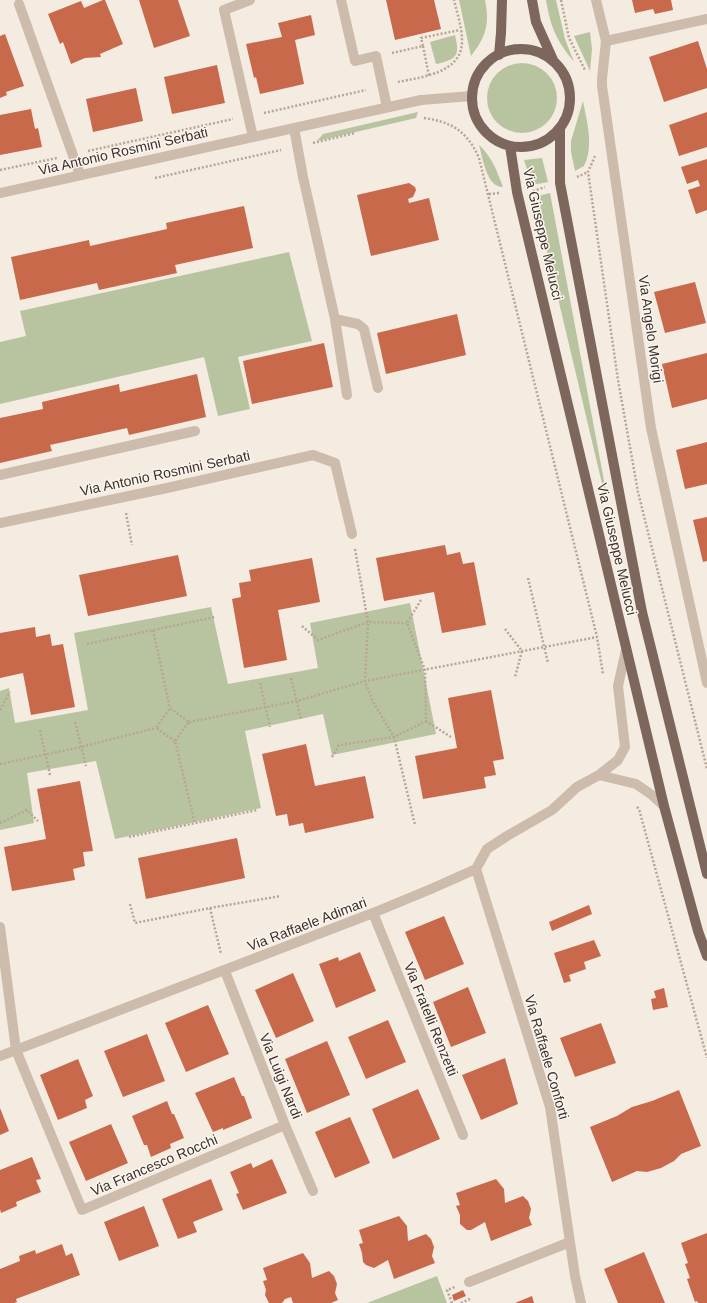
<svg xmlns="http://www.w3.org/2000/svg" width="707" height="1303" font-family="Arial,sans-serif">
<rect width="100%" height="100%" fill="#f4ebe1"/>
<path fill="#b8c4a0" d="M459,0H485C490,24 486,37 471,56Z
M546,0H556L565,39L574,62C556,39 551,29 546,0Z
M590,32L592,49L590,71L574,36Z
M455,35C460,56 457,59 436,64L430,42Z
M487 98a35 35 0 1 1 70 0a35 35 0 1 1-70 0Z
M583,101C587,122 594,146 584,166L575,171L571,152V141Z
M418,112L416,118L317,141L323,134Z
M479,145C492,157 497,171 503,187C486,187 483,158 479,145Z
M542,158L548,182L532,185L524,160Z
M550,193L606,491V493L604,492L534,197Z
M289,252L312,341L238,357L250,409L218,416L204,357L0,404V342L26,336L20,311Z
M410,603L436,734L332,755L323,714L245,731L261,808L115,839L96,761L27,773L34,823L0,830V691L9,688L15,723L88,710L74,633L211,607L228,684L318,668L310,623Z
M437,1276L447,1303H367Z"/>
<path fill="#c8694b" d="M103,0H105L123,44L100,54L101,57L85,58L71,64L63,42L60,44L48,14L81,1L84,8Z
M139,0H178L190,36L154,48Z
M386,0H434L441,29L395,40Z
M632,0H671L673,10L655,14L653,9L635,13Z
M311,15L315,35L295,40L304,84L260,94L256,77L254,78L246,44L282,37L278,23Z
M5,34L24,86L6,92L7,95L0,98V36Z
M698,41L707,69V88L664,102L649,57Z
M217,65L225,103L172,114L164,77Z
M136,88L143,121L93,132L86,99Z
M31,109L35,129L38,128L42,147L0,155V115Z
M707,112V147L679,156L669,125Z
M707,159V210L696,214L688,190L700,186L698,180L687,184L681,167Z
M409,183L415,187L416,190L413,197L408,199L409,203L429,198L439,240L371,256L357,195Z
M244,206L253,248L175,265L177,273L99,290L97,283L20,300L11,257L89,240L90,246L167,229L166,223Z
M695,282L706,323L665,333L654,292Z
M457,314L466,355L386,374L377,333Z
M324,343L333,387L252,404L243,361Z
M707,353V399L672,408L662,364Z
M197,374L206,417L129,435L127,428L50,445L52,451L0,463V418L43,409L42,402L119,384L120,392Z
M707,442V484L685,489L676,450Z
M707,517V561L703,562L693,520Z
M445,545L447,555L460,552L463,564L474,562L486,625L442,633L434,592L384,601L376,558Z
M178,555L187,596L88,616L79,575Z
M312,558L320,602L278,610L287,660L244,668L232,599L241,597L239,583L251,581L249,570Z
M35,627L36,637L50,634L52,646L63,644L75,707L31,715L23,673L0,678V633Z
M491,690L504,759L493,761L496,775L484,777L486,788L423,799L415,756L457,748L448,698Z
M306,744L315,786L365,776L374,818L305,833L303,823L289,826L287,814L276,816L262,754Z
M80,781L93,851L83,852L85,866L73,869L75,880L12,891L4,847L46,839L37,789Z
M237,838L245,878L146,899L138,858Z
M589,905L592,914L552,931L549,922Z
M444,916L464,964L425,980L405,932Z
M594,940L601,956L584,962L586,969L569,975L571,981L564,983L554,953Z
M360,952L376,991L336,1008L319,964L338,957L339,961Z
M293,973L314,1021L276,1038L255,990Z
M468,987L486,1033L451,1047L433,1002Z
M664,988L668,1007L653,1010L651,999L656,998L654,991Z
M208,1005L229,1054L186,1072L165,1023Z
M388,1020L406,1062L366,1079L348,1037Z
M601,1023L616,1063L575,1077L560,1038Z
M147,1034L165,1081L123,1097L104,1051Z
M327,1041L350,1095L307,1113L285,1059Z
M505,1058L518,1104L481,1120L462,1075Z
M78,1059L93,1096L85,1100L87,1108L58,1120L40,1075Z
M234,1077L242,1096H244L252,1118L223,1130V1128L213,1132L195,1093Z
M418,1089L440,1139L393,1159L372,1109Z
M679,1090L701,1146L681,1154L674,1161L661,1168L647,1172L637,1171L612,1182L590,1127L617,1116L632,1107L652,1101Z
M167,1101L172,1114H174L184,1138L170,1144L171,1148L151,1157L147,1145H144L132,1116Z
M0,1108L9,1131L0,1135Z
M350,1117L370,1163L335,1178L315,1132Z
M111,1124L128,1163L86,1181L69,1142Z
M32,1157L41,1179L36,1180L41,1192L16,1202L17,1206L1,1213L0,1209V1170Z
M272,1159L287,1193L243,1210L236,1194L239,1193L230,1172L251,1163L253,1168Z
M211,1179L223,1210L193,1222L197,1232L178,1239L162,1199Z
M496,1179L504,1189L505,1203L523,1196L528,1201L531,1209L529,1218L532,1225L491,1241L485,1222L471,1230H467L460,1224V1215L456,1206L460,1205L456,1193Z
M144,1206L159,1246L119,1261L104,1222Z
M399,1216L407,1226L408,1241L426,1234L431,1239L434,1247L432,1256L435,1263L394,1279L388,1260L374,1268L366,1265L363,1262L362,1253L359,1244L363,1243L359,1230Z
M707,1233V1303H698L697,1301L695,1302L687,1279L690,1278L685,1264L688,1263L681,1243Z
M62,1244L66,1256L72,1253L80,1275L16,1299L17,1302L14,1303H0V1269L20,1261L19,1256L35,1250L36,1254Z
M644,1252L665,1303H618L604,1269Z
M303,1253L310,1263L312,1278L329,1271L334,1276L337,1284L335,1293L338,1300L331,1303H293L291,1297L285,1299L282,1303H269L265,1295L266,1290L263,1281L267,1280L263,1268Z
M463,1290L466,1296L454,1301L452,1295Z
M532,1296L534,1303H515Z"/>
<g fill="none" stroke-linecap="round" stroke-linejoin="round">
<path stroke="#b9a596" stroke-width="2.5" stroke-dasharray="2 2" stroke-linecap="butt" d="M561,0L569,38L585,70
M423,46L429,76
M392,53L423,46L421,38L460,30
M398,82C422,77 463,73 462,40C462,27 457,13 454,0
M264,113L366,90
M424,118C452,122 467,131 479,158L597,637L603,674
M313,143L355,133
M88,151L233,119
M595,156L588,172L618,380L638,492L707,769
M0,170L57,158
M577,177L588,172
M155,178L281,150
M533,191L545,187
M489,194L500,193
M126,513L132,545
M355,549L368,622L365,681L372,700L394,737L415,825
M528,578L548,663
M421,600L407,623L425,670L426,721L451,737
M302,626L318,640L368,622L407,623
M505,629L522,651L515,677
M153,630L170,708
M87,644L215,617
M291,678L301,719
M260,683L270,727
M0,710L10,692
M75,722L86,766
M189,722L297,701L365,681L597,637
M40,730L50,775
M175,741L156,728L170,708L189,722L175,741L195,824
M332,757L339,745L394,737L426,721
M0,764L81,747L156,728
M637,807L639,809L707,1058
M0,823L27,810L38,821
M129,837L257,810
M130,904L135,923L210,908L281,896
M210,908L221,954
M452,1303L447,1290L455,1287
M461,1303L470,1299"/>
<path stroke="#cdbbac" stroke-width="10" d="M250,0L224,10L253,137
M341,0L355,61L376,56L387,107
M596,0L606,41L602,79V86L651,428L707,683
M19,4L80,175
M606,41L707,19
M294,128L303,177L335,319L347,395
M0,193L421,100L472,96
M335,319L358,324L364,329L378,388
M0,475L195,431
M0,523L167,488L313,455L335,463L352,534
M599,775L636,784L652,795L664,806
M476,869L550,1107L575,1276L581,1303
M373,913L463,1135
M0,927L16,1050L82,1210L285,1125
M225,971L285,1125L313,1191
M0,1056L373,913L431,889L476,869L487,849L507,836L552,810L577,787L599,775L618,760L625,747L618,686L626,650
M469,1282L570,1242"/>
<path stroke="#7d675c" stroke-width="10" d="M532,0L536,22L554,62
M472 98a49 49 0 1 1 98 0a49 49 0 1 1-98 0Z
M499,55L501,33L502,0
M560,129V183L642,612L707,874
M510,146L517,192L664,806L698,931L707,956"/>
</g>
<g text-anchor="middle" stroke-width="3" stroke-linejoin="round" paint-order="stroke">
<g font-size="14" fill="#3b302b" stroke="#fbf5ee">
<text transform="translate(123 151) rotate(-13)" y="5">Via Antonio Rosmini Serbati</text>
<text transform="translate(543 234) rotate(77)" y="5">Via Giuseppe Melucci</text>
<text transform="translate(651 329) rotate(82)" y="5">Via Angelo Morigi</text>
<text transform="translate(165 473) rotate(-12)" y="5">Via Antonio Rosmini Serbati</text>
<text transform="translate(617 549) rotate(77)" y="5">Via Giuseppe Melucci</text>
<text transform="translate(307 924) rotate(-21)" y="5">Via Raffaele Adimari</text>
<text transform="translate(431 1019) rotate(68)" y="5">Via Fratelli Renzetti</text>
<text transform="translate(547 1057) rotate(74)" y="5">Via Raffaele Conforti</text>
<text transform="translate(281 1076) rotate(68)" y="5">Via Luigi Nardi</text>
<text transform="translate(154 1165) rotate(-23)" y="5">Via Francesco Rocchi</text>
</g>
</g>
</svg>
